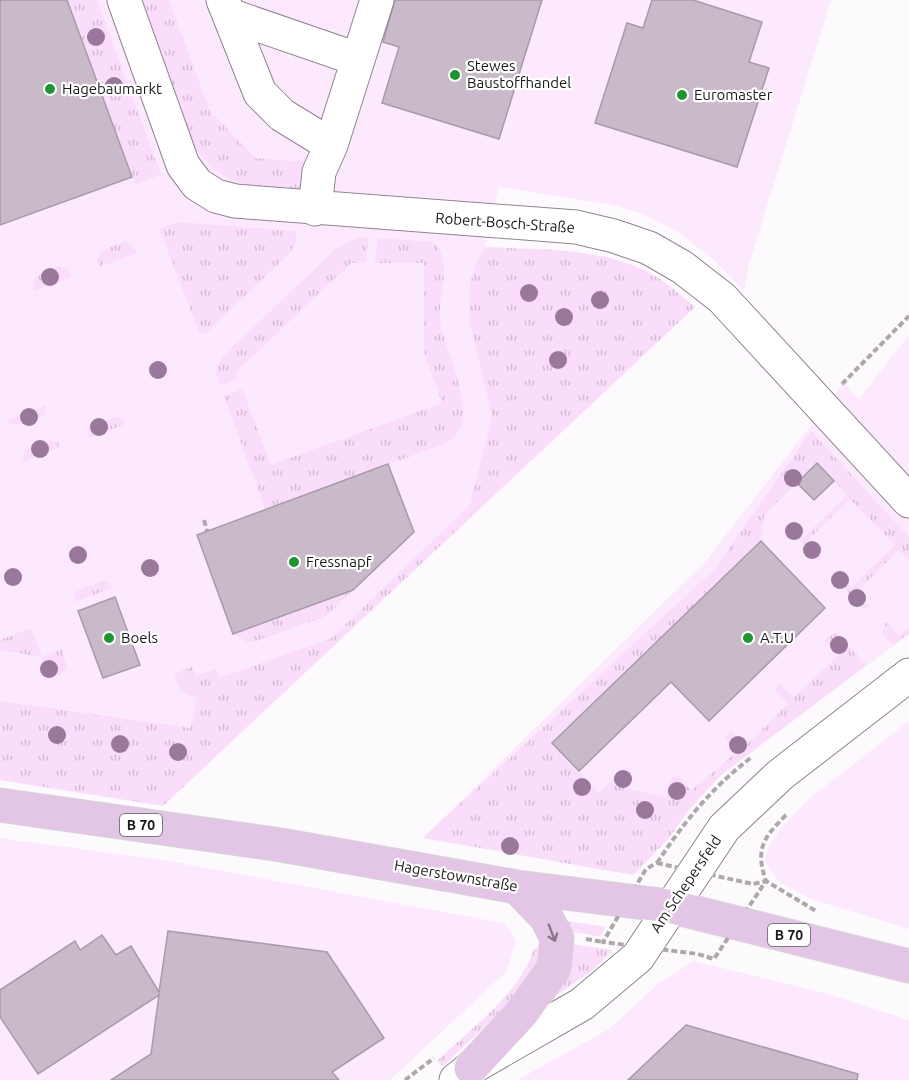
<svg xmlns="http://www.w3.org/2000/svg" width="909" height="1080" font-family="Ubuntu,sans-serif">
<defs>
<pattern id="grass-tufts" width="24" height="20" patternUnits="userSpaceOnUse" patternTransform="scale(1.5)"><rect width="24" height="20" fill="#fadcfb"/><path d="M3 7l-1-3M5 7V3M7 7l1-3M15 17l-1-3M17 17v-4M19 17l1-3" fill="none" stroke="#d6bcd7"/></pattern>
</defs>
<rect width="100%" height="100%" fill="#fdfafd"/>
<path fill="#fce9fd" d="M0,0H831L749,264L744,291L714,260L678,232L640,213L608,204L499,187L485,247L475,265L469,319L492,417L469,506L172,790L0,766Z
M909,335V634L721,775L701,795L670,836L640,869L423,838L705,562L844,383L859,399Z
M909,721V929L811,899L779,882L765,862L767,850L780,829L809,799Z
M0,838L169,861L503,923L512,933L516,943L506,972L390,1080H0Z
M693,961L824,993L909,1020V1080H517L609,1029L659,983Z"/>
<path fill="url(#grass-tufts)" d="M67,0H97L161,175L135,184Z
M137,0H169L210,111L255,158L306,162L298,194C249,187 226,188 193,146Z
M179,222L296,231V242L290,253L206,333L200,334L159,229Z
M359,237H368L366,263H351L236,372L238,379L220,385L216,372L222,357L336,249Z
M378,238L434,242C454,265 438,291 440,318C444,350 465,384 463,417C462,431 453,439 441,445L265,509L224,396L242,389L271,465L442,403L424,352V263H375Z
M124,242L132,245L137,253L99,267L98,259L102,251Z
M485,247C540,250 600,247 650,273C666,282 681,295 695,307L163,806L0,780V701L190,728L197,698L181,691L174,674L192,667L196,676L216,669L219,678L330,639L469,506L492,417L469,319L470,285L475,265Z
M59,266L67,269L72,277L34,291C31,273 45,271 59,266Z
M46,405V414C37,420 20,427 9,424L8,420Z
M116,417L122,418L126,424L88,438L89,427Z
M811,431L909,537V560L899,550L856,592L869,605L864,609L832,577L837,572L852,587L895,545L850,499L807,541L821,556L818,560L786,526L789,524L803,538L847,495L817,463L764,515L761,541L552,744L599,793L623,770L631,771L628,789L666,797L671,778L678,776L691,791L737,752L725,738L731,731L745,746L788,704L775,689L780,684L794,697L839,655L825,640L835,632L866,665L721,775L686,813L670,837L633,875L423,838L715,569Z
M51,441L57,442L61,447L23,462L24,451Z
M102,581L109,582L112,588L74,602L75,592Z
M353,590L326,616L256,641L247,642L233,634Z
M886,622L899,636L909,627V634L893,645L882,633Z
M31,628L42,657L62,649L67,668L59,676L40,674L42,657L0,650V640Z
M567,921L606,927L600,936H596L569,931Z
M546,943L543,960L511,1002L443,1066L437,1061C471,1028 519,995 534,949Z
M572,944L613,950L593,970L559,994L556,993Z"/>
<path fill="#c8bac8" stroke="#a89ba9" stroke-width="1.5" d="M0,0H67L132,177L0,225Z
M395,0H542L499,139L382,103L399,47L383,42Z
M652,0H693L762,22L749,62L769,68L737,167L595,123L627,23L643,28Z
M817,463L834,481L814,500L797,483Z
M388,464L414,532L353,590L233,634L197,535Z
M761,541L825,608L709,721L671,682L579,771L552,743Z
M115,597L140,665L103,678L78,611Z
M168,931L327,952L384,1038L332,1072L339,1080H111L151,1054L159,995L38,1074L0,1017V990L75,941L80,950L102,935L116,955L131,946L159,992Z
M686,1025L858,1074L857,1080H628Z"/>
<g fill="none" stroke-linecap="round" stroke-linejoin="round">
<defs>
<path id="minor" d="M124,0L183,165L197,184L216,196L235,201L576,227L614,236L649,248L682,267L722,298L909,501
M223,0L260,93L282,115L331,145L319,172L315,209
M229,15L357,59
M331,145L377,0
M456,1080L471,1068L582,1004L638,957L724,828L780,775L909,675"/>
<path id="major" d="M0,805L281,845L517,887L669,906L909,966
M471,1068L522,1013L554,968L557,938L546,917L517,887"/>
</defs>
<use href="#minor" stroke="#908491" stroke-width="35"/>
<use href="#major" stroke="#d6d5d6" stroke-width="35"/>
<path stroke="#aca8ac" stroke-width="4" stroke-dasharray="6 3" stroke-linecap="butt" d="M842,384L909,316
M204,520L207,531
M786,815C763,838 755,849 766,881L816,911
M657,863L753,884L766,881L714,959L698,954L603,942L646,869Z
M657,863C684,822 712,787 752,757
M586,939L603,942
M405,1080L434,1058"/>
<use href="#minor" stroke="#fff" stroke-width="33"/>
<use href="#major" stroke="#e3c5e5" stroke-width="33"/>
</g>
<g fill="#99789c">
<circle cx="96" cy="37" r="9"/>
<circle cx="114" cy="86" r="9"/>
<circle cx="50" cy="277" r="9"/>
<circle cx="529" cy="293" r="9"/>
<circle cx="600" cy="300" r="9"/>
<circle cx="564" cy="317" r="9"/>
<circle cx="558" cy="360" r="9"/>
<circle cx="158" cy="370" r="9"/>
<circle cx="29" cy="417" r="9"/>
<circle cx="99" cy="427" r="9"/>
<circle cx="40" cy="449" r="9"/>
<circle cx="793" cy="478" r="9"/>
<circle cx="794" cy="531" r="9"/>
<circle cx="812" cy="550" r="9"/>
<circle cx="78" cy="555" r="9"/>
<circle cx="150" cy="568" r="9"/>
<circle cx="13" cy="577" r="9"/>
<circle cx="840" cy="580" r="9"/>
<circle cx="857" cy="598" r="9"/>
<circle cx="839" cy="645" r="9"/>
<circle cx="49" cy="669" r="9"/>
<circle cx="57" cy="735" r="9"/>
<circle cx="120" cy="744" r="9"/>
<circle cx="738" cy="745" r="9"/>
<circle cx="178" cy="752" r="9"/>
<circle cx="623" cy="779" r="9"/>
<circle cx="582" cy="787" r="9"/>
<circle cx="677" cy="791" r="9"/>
<circle cx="645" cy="810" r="9"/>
<circle cx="510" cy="846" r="9"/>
</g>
<defs><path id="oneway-shaft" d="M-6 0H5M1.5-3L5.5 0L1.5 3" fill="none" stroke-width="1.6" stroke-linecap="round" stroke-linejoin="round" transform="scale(1.5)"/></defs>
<use stroke="#89778b" href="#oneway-shaft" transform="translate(552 933) rotate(69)"/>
<g fill="#19992d" stroke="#fff" stroke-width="2">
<circle cx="455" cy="75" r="6"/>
<circle cx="50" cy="89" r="6"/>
<circle cx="682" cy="95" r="6"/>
<circle cx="294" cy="562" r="6"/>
<circle cx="109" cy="638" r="6"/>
<circle cx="748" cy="638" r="6"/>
</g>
<g text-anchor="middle" stroke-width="4.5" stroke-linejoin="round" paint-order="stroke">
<g fill="#fff" stroke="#605d60" stroke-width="1.5">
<rect x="120" y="814" width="42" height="22" rx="4.5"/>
<rect x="768" y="924" width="42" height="22" rx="4.5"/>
</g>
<g font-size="14" font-weight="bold" fill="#1c171c">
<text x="141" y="830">B 70</text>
<text x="789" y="940">B 70</text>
</g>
<g font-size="15" fill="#1c171c" stroke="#fff" text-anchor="start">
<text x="467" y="71">Stewes<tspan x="467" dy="17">Baustoffhandel</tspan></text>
<text x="62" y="94">Hagebaumarkt</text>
<text x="694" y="100">Euromaster</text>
<text x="306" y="567">Fressnapf</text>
<text x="121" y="643">Boels</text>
<text x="760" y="643">A.T.U</text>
</g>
<g font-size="15" fill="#1c171c" stroke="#fff">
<text transform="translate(505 223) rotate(4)" y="5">Robert-Bosch-Straße</text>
<text transform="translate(456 876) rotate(10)" y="5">Hagerstownstraße</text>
<text transform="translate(686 884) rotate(-56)" y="5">Am Schepersfeld</text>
</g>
</g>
</svg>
